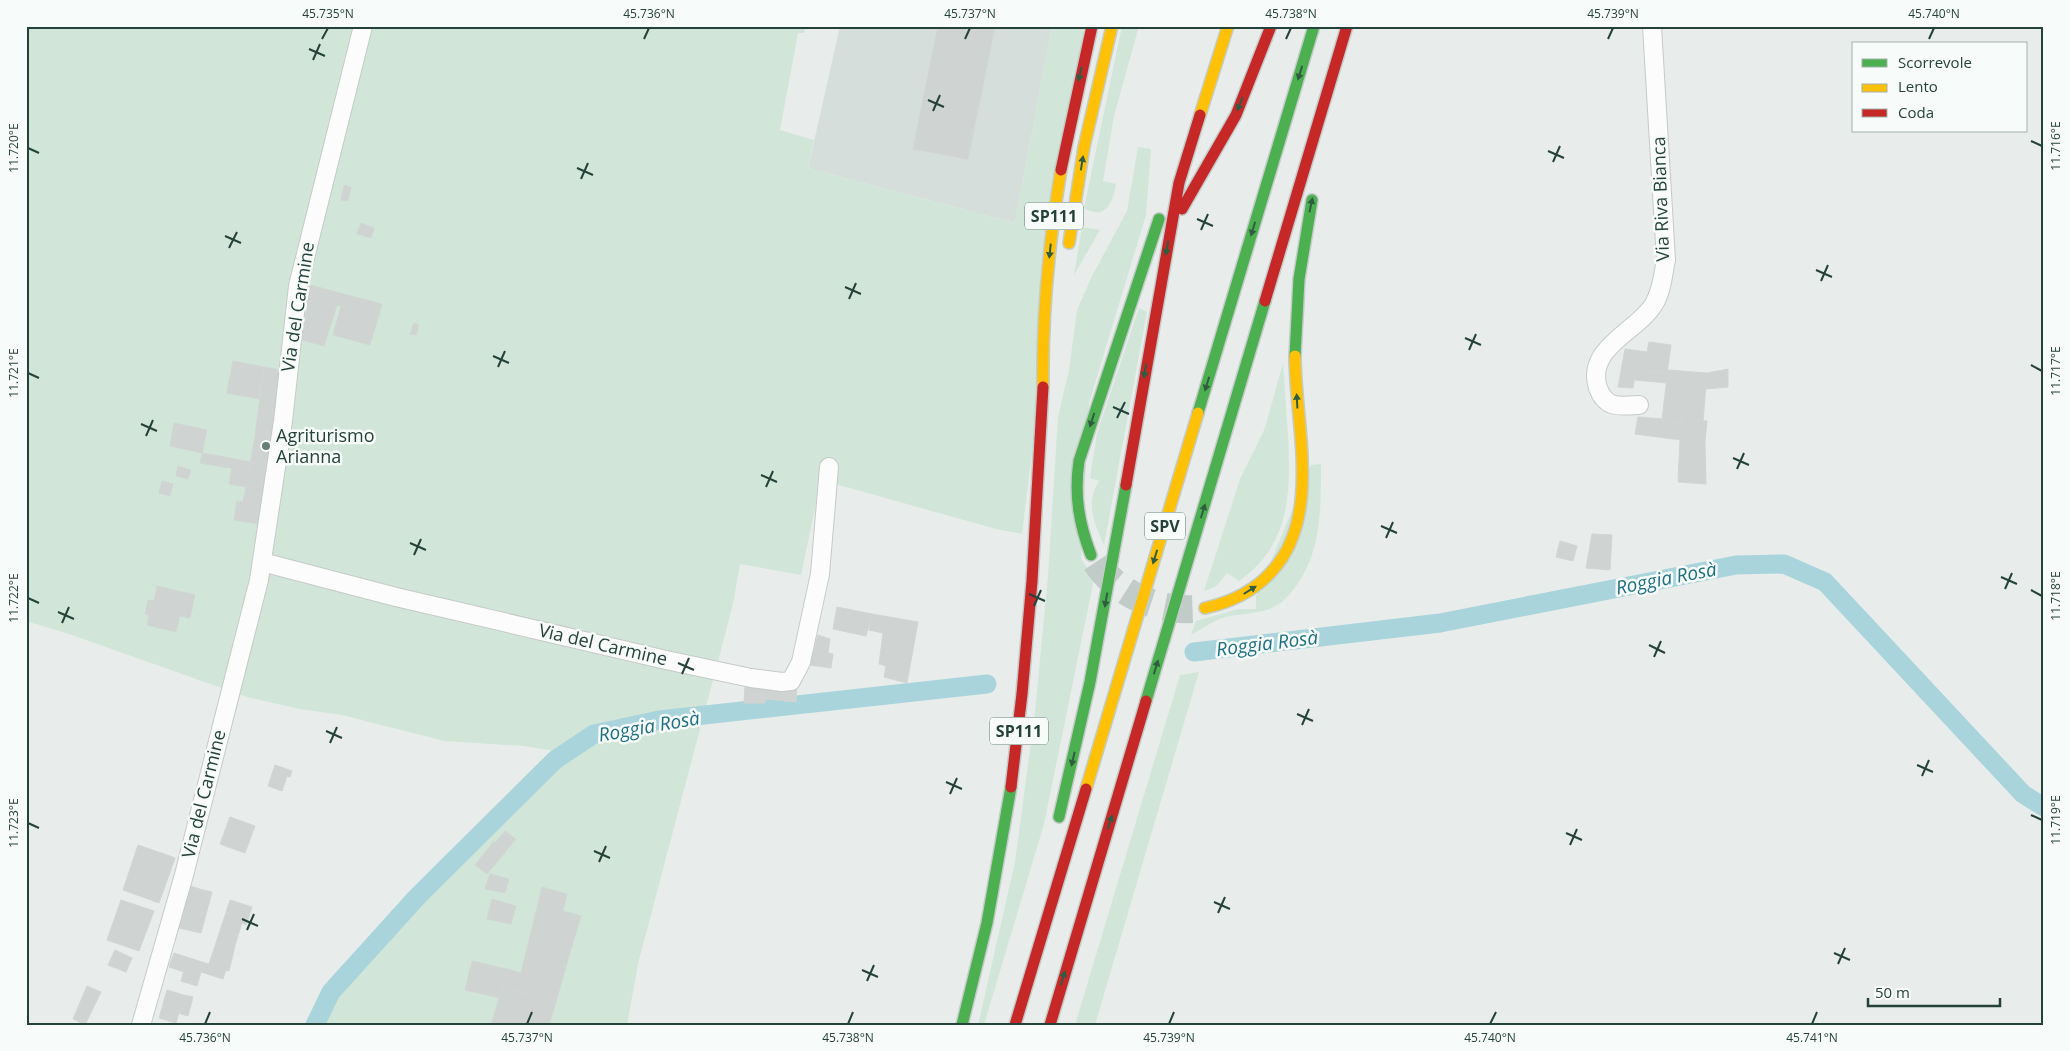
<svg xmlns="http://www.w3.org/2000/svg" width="2070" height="1051" font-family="'Open Sans',sans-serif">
<rect width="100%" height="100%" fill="#e8edeb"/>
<path fill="#d6dedb" d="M840,26H1052L1015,223L808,168Z"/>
<path fill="#d1e6d8" d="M26,26H806L804,33H798L780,130L814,140L808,168L1015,223L1052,26H1084L1022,534L996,529L821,480L801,575L740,564L733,604L638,964L627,1025H308L324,993L347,961L557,754L554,751L524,746L444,741L342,715L299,709L247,697L69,634L26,621Z
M1122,26H1139L1114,116L1103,181L1116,184C1113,202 1106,221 1084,208Z
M1138,147L1151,149L1146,215L1089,403L1081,558L1094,579L1044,824L984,1025H978L1015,862L1035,712L1048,576L1058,417L1069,370L1077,310L1092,276L1127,211Z
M1082,227L1100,230L1074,275Z
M1139,308L1147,312L1104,545C1094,523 1085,503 1099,481L1090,478L1097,433Z
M1283,363C1285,388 1286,412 1288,436C1291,494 1290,545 1239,581L1227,573C1221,582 1215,589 1204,591L1240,479L1265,428Z
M1321,464C1321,507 1322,553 1294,589C1288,596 1282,603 1274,607C1259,614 1241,613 1225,617C1214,620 1202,629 1191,635L1196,621L1238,609H1256V597L1311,465Z
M1199,672L1095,1025H1075L1180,675Z"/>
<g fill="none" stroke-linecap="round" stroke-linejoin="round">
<path stroke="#a9d4db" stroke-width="19" d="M1194,652L1440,623L1736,565L1784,564L1825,582L2023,794L2044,807
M315,1025L331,992L417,897L555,760L594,734L659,720L987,684"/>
</g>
<path fill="#cfd4d2" stroke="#d1d6d4" d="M938,26H995L968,159L913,149Z
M344,185L351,187L348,201L341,200Z
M361,223L374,228L371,238L357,234Z
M310,285L382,304L370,345L333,335L341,306L307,297Z
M307,297L337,305L324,346L299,339L308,307L304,306Z
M414,323L419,325L416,335L410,334Z
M1649,342L1671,345L1667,373L1636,369L1633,388L1618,387L1625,349L1647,352Z
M233,361L264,367L259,399L227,393Z
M264,367L281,370L274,431L258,524L234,520L237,501L243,502L255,436Z
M1636,369L1668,374L1667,383L1635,380Z
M1728,369V387L1706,389L1707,373Z
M1668,370L1707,373L1703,421L1682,418V422H1674L1673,439L1635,434L1638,417L1662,419Z
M1682,418L1707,421L1705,441L1673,439L1674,422H1682Z
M174,423L207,430L202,453L170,446Z
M1680,439L1705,441L1706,484L1678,482Z
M202,453L225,457L223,467L200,463Z
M225,457L250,462L246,487L229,484L232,468L223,467Z
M178,466L191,470L188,479L176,476Z
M162,481L173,484L170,496L159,493Z
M1592,534L1612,535L1610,570L1586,568Z
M1560,541L1577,546L1573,561L1556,557Z
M157,586L195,595L190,618L180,616L176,632L147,625L149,615L145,614L148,600L154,601Z
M837,607L872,614L866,636L833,629Z
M872,614L918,622L907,683L884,677L886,666L879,664L883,633L869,630Z
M818,635L830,639L828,653L833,654L831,668L810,665Z
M797,684L796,702L766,699L765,703H744L745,686Z
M275,765L292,771L290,777L287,776L282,791L268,786Z
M230,817L255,826L245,853L220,844Z
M505,831L516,839L507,850L496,842Z
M494,841L507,850L487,874L475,865Z
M138,845L167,855L151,900L123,890Z
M167,855L175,858L159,903L151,900Z
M490,874L509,879L505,893L485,889Z
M190,886L203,890L192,931L179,928Z
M542,887L567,894L563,911L581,916L568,959L527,948Z
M203,890L212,892L201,933L192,931Z
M492,899L516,906L511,924L487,919Z
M121,900L154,911L139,951L107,940Z
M230,900L252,907L246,925L242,923L236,942L218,937Z
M218,937L236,942L229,971L226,970L223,979L201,972L205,963L209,964Z
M527,948L568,959L556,1002L502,987L507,969L521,973Z
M115,950L132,958L126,972L108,965Z
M174,953L205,963L201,972L185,967L184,972L169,967Z
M472,961L507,969L500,998L465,990Z
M185,967L201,972L197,986L181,981Z
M87,986L101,992L85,1025L73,1019Z
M502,987L556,1002L549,1025H500L492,1022Z
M167,990L184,995L176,1023L159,1018Z
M184,995L193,997L188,1016L178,1013Z"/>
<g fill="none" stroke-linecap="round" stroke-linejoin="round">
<path stroke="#c1cbc8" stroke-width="28" stroke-dasharray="28 14" stroke-linecap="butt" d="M1096,562C1119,597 1164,614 1205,608"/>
<defs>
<path id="street" d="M1639,405C1619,406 1606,409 1598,388C1585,348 1638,331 1654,304C1662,291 1663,274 1666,260L1652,26
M262,562L396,597L666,660L751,678L782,682L791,681L801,662L820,574L829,467
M141,1025L184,875L259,580L283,421L298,286L363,26"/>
<path id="fast" d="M1295,356L1299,279L1312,200
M1198,413L1314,26
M1091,555C1079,524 1074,495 1079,461L1159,219
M1146,701L1265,301
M1059,817L1090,682L1126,485
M962,1025L987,923L1011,787"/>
<path id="slow" d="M1200,115L1228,26
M1069,243L1084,147L1112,26
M1043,387C1042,314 1049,242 1061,170
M1205,608C1232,602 1255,591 1273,570C1322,515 1295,423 1295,356
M1086,789L1198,413"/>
<path id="jam" d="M1061,170L1092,26
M1182,209L1236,115L1271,26
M1265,301L1347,26
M1126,485L1179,183L1200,115
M1011,787L1022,694L1032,581L1043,387
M1015,1025L1086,789
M1050,1025L1146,701"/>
</defs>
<use href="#street" stroke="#c5cac8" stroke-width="20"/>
<use href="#fast" stroke="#c3ccc9" stroke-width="14"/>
<use href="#slow" stroke="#c3ccc9" stroke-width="14"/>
<use href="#jam" stroke="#c3ccc9" stroke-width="14"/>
<use href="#street" stroke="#fcfcfc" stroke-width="18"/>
<use href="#fast" stroke="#4caf50" stroke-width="11"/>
<use href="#slow" stroke="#ffc107" stroke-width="11"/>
<use href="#jam" stroke="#c62828" stroke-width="11"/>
</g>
<defs><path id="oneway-solid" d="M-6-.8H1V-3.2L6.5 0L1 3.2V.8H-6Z" transform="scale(1.25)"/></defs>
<g fill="#2e5d40">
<use href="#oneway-solid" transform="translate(1300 73) rotate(107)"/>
<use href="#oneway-solid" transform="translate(1080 74) rotate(103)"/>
<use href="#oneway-solid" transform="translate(1240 104) rotate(111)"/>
<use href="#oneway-solid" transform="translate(1082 163) rotate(-81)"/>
<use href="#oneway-solid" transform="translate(1311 205) rotate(-78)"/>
<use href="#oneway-solid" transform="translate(1253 229) rotate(107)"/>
<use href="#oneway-solid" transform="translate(1167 248) rotate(100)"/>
<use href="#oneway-solid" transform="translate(1050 251) rotate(96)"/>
<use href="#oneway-solid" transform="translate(1145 371) rotate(100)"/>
<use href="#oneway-solid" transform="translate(1207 384) rotate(107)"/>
<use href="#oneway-solid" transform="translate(1297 401) rotate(-93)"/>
<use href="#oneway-solid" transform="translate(1092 420) rotate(108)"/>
<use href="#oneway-solid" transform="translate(1203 511) rotate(-73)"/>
<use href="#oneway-solid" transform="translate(1155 557) rotate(107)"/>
<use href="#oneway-solid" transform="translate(1250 590) rotate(-32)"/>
<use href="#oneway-solid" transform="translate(1106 600) rotate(100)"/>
<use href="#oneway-solid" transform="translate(1156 667) rotate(-73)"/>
<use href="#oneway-solid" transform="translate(1073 759) rotate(103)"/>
<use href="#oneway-solid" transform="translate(1110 822) rotate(-73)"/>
<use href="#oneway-solid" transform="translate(1063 978) rotate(-73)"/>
</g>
<path fill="none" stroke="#24423a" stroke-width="2" d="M322,39L328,28M644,39L649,28M965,39L970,28M1286,39L1291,28M1608,39L1613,28M1929,39L1934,28M309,49L325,56M313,60L320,44M928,100L944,107M933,111L940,95M2031,141L2042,146M28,148L39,153M1548,151L1564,158M1553,162L1560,146M577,168L593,175M581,179L588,163M1197,219L1213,226M1201,230L1208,214M225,236L241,243M229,248L237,232M1816,270L1832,277M1821,281L1828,265M845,287L861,294M849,299L856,283M1465,338L1481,345M1469,350L1476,334M493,356L509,363M2031,365L2042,371M498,367L505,351M28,373L39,378M1113,407L1129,414M1117,418L1125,402M141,424L157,431M146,436L153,420M1733,458L1749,465M1737,469L1744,453M761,475L777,482M766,487L773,471M1381,526L1397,533M1386,538L1393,522M410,543L426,550M414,555L421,539M2001,577L2017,584M2005,589L2012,573M2031,590L2042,596M1029,594L1045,601M28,598L39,603M1034,606L1041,590M58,612L74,619M62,623L69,607M1649,645L1665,653M1654,657L1661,641M678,663L694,670M682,674L689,658M1297,714L1313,721M1302,725L1309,709M326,731L342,738M330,743L337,727M1917,765L1933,772M1922,776L1929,760M946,782L962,789M950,794L957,778M2031,815L2042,820M28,823L39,828M1566,833L1582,840M1570,845L1577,829M594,851L610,858M599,862L606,846M1214,902L1230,909M1218,913L1225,897M242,919L258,926M247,930L254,914M1834,953L1850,960M1838,964L1845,948M862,970L878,977M867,981L874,965M205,1024L210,1012M527,1024L532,1012M848,1024L853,1012M1169,1024L1174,1012M1490,1024L1496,1012M1812,1024L1817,1012"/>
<circle fill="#697e78" stroke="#f7fbf9" stroke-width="2" cx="266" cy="446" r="5"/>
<g text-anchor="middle" stroke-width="5" stroke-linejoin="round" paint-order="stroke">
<g fill="#f7fbf9" stroke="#637a73" stroke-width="1">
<rect x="1025" y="202.5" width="58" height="27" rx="4"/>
<rect x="1145" y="512.5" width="40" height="27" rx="4"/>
<rect x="990" y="717.5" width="58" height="27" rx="4"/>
</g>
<g font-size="16" font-weight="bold" fill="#24423a">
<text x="1054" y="222">SP111</text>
<text x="1165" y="532">SPV</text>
<text x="1019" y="737">SP111</text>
</g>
<g font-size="18" fill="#24423a" stroke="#f7fbf9">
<text transform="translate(1661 199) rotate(-92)" y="6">Via Riva Bianca</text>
<text transform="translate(298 307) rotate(-81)" y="6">Via del Carmine</text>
<text transform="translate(603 645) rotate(13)" y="6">Via del Carmine</text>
<text transform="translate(204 794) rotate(-76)" y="6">Via del Carmine</text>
</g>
<g font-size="18" fill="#24423a" stroke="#f7fbf9" text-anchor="start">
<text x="276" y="442">Agriturismo<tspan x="276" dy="21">Arianna</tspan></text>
</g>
<g font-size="19" font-style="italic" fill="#1c6f80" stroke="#f7fbf9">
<text transform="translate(1666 578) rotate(-11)" y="7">Roggia Rosà</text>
<text transform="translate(1267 643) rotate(-7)" y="7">Roggia Rosà</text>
<text transform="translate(649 726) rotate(-10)" y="7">Roggia Rosà</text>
</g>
</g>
<rect width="2070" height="1051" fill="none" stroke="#f7fbf9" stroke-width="55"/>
<rect x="1852" y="42" width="175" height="90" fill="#f7fbf9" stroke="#a3b1ad"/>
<rect x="1862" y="59" width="25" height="8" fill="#4caf50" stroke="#a3b1ad"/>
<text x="1898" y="68" font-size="15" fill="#24423a">Scorrevole</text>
<rect x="1862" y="84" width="25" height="8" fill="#ffc107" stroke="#a3b1ad"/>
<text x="1898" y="92" font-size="15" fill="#24423a">Lento</text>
<rect x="1862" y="109" width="25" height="8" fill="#c62828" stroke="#a3b1ad"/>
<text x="1898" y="118" font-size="15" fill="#24423a">Coda</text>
<path d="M1868 998v8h132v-8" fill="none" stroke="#24423a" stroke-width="2.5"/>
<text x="1875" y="998" font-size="15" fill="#24423a" stroke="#f7fbf9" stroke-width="4" paint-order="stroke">50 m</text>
<rect x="28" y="28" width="2014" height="996" fill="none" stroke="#24423a" stroke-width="2"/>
<g font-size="12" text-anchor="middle" fill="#24423a">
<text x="328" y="18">45.735°N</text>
<text x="649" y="18">45.736°N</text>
<text x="970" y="18">45.737°N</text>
<text x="1291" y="18">45.738°N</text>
<text x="1613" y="18">45.739°N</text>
<text x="1934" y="18">45.740°N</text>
<text transform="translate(2056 146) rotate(-90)" y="4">11.716°E</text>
<text transform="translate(14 148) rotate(-90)" y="4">11.720°E</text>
<text transform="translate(2056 371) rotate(-90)" y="4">11.717°E</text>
<text transform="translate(14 373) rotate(-90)" y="4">11.721°E</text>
<text transform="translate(2056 596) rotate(-90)" y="4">11.718°E</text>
<text transform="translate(14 598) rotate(-90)" y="4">11.722°E</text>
<text transform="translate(2056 820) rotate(-90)" y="4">11.719°E</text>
<text transform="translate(14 823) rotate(-90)" y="4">11.723°E</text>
<text x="205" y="1042">45.736°N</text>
<text x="527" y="1042">45.737°N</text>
<text x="848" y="1042">45.738°N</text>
<text x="1169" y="1042">45.739°N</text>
<text x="1490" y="1042">45.740°N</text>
<text x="1812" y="1042">45.741°N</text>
</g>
</svg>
